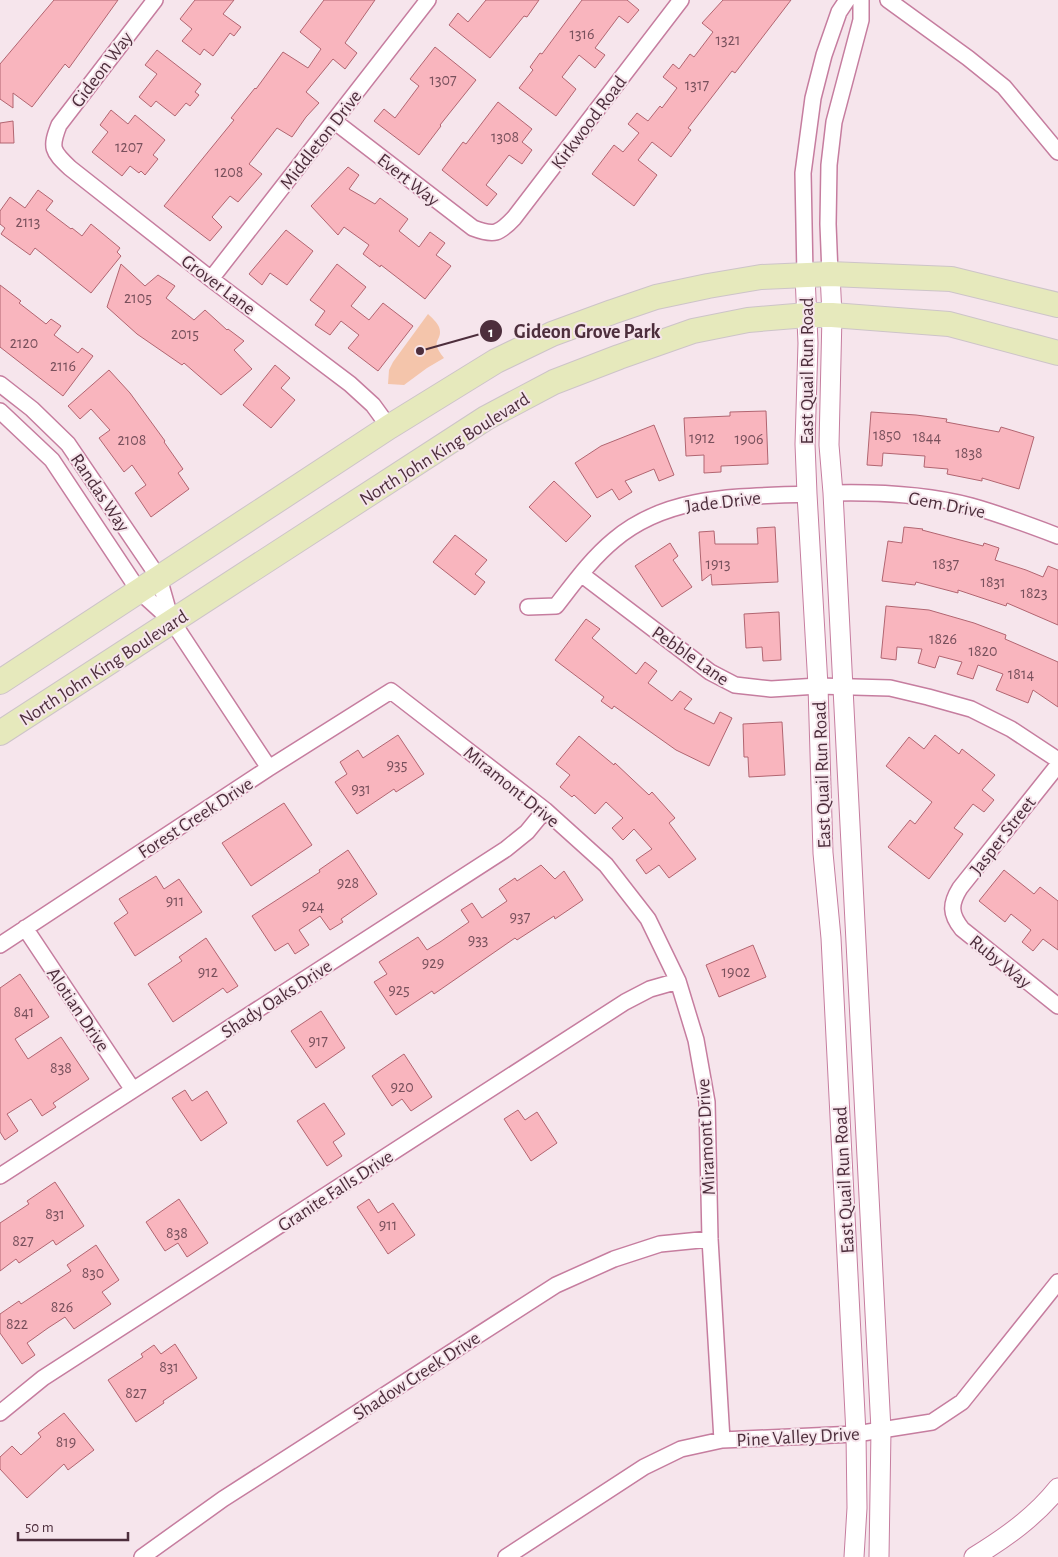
<svg xmlns="http://www.w3.org/2000/svg" width="1058" height="1557" font-family="'Alegreya Sans',sans-serif">
<rect width="100%" height="100%" fill="#f6e5ec"/>
<path fill="#f4c5ab" d="M428,314C432,318 437,322 439,327C444,342 428,338 444,358L427,368L404,385L388,384L389,370L393,362Z"/>
<path fill="#f9b5be" stroke="#b26571" d="M54,0H118L69,68L65,64L32,107L13,93V108L0,99V64Z
M195,0H234L223,14L241,27L234,36L230,33L213,56L204,49L200,55L182,41L192,29L180,19Z
M324,0H375L345,43L357,53L345,69L333,59L306,92L319,103L306,117L292,137L277,128L249,164L262,174L238,202L230,196L212,217L222,227L210,241L164,206L234,120L231,118L255,88L256,89L283,52L308,68L321,49L300,32Z
M486,0H539L527,17L524,16L490,58L449,25L458,13L468,22Z
M582,0H627L639,10L628,23L619,16L595,48L605,55L595,68L579,55L562,77L576,89L556,116L519,88L533,70L530,67L540,53L542,54Z
M723,0H791L735,73L732,71L688,128L691,130L671,157L652,142L638,160L657,175L634,206L592,174L614,145L623,152L639,133L628,124L637,113L648,121L660,106L662,108L677,88L663,77L673,64L679,69L690,54L694,57L713,32L702,23Z
M435,47L476,80L440,125L441,126L419,155L374,121L384,109L395,118L419,86L410,79Z
M157,50L201,84L195,92L199,95L190,106L186,103L175,116L156,101L151,107L139,97L157,74L145,65Z
M498,102L532,129L522,142L532,150L522,164L509,155L486,185L497,194L487,206L442,170L463,142L466,144Z
M111,110L128,124L135,115L165,140L153,155L158,159L145,175L141,171L139,173L130,166L122,176L92,152L108,132L100,125Z
M13,121L14,143H0V123Z
M348,167L359,175L349,189L375,204L380,198L408,219L399,231L419,247L430,232L445,243L436,255L451,266L425,299L381,265L380,267L363,254L369,245L344,227L338,235L311,206Z
M38,190L53,201L46,210L71,229L72,228L82,236L91,224L120,248L117,252L121,256L91,293L35,248L30,255L1,234L5,228L0,224V211L10,197L25,208Z
M286,230L313,251L287,285L270,273L262,285L249,274Z
M121,264L145,286L158,275L175,286L166,298L194,320L205,310L227,330L228,329L244,341L234,350L252,369L221,395L184,363L182,365L137,334L107,307Z
M337,264L366,287L351,306L369,320L383,303L413,326L378,371L348,348L359,335L341,321L330,335L315,325L325,311L310,300Z
M0,285L21,301L19,303L46,324L51,319L61,326L54,335L78,353L82,348L93,356L63,396L0,347Z
M275,365L290,378L281,388L295,400L271,428L243,405Z
M109,370L130,393L165,441L164,442L183,469L178,473L189,489L151,517L135,493L146,485L132,465L124,472L99,438L110,430L91,409L80,419L68,406Z
M766,411L768,464L721,466V472L704,473V455L686,456L684,418L730,416V412Z
M871,412L916,415L947,419L946,422L999,432L1001,427L1034,437L1019,489L982,478V481L947,474L948,469L924,467L925,456L883,453L882,466L867,465Z
M654,425L674,475L659,481L654,469L625,481L632,492L619,500L612,489L597,498L575,463L601,446Z
M554,481L591,516L566,542L529,507Z
M775,527L778,582L712,585L711,574L702,581L699,532L714,531L715,544H758L757,528Z
M904,527L923,529L922,530L983,546L984,543L999,548L995,560L1026,570L1043,577L1048,566L1058,570V625L1007,603L1006,606L958,590V593L916,582L915,585L882,581L888,541L902,543Z
M455,535L487,560L475,574L485,582L475,595L433,562Z
M670,543L678,556L673,560L692,587L662,607L635,566Z
M886,606L929,610L974,623L1006,635L1005,639L1058,662V707L1033,690L1028,703L996,690L1003,674L978,665L973,679L957,674L962,662L939,656L935,668L918,663L922,649L897,647L896,660L881,658Z
M779,612L781,660L763,661L762,647L746,648L744,614Z
M586,619L600,629L592,638L636,674L645,662L657,671L648,683L672,701L680,691L692,699L684,709L714,724L720,712L732,718L709,766L676,750L614,706L612,709L601,701L604,697L555,660Z
M782,722L785,775L749,777L748,757H744L743,724Z
M398,735L424,774L396,792L394,789L357,814L335,782L347,774L340,762L358,750L363,758Z
M935,735L959,754L962,749L995,775L982,790L994,800L984,812L973,804L954,828L963,834L929,879L888,847L910,820L915,824L932,802L886,766L909,737L924,749Z
M579,736L614,765L615,763L649,795L652,792L675,818L669,823L696,859L669,878L659,865L646,874L636,860L652,849L634,829L623,840L612,828L623,818L606,802L595,814L574,795L572,797L560,787L570,775L556,764Z
M284,803L312,845L251,886L222,843Z
M348,850L377,894L341,919L343,922L330,930L320,916L299,930L309,945L295,954L288,943L275,951L252,916L320,872L319,870Z
M541,865L555,879L564,871L583,900L555,919L554,916L517,940L515,938L434,994L432,991L396,1015L374,982L387,974L379,962L418,937L427,950L440,942L469,922L461,910L472,903L482,918L507,901L499,889L515,878L517,881Z
M1004,870L1034,894L1040,887L1058,901V950L1043,939L1033,951L1022,942L1031,930L1011,914L1005,922L979,901Z
M156,876L164,889L179,879L202,912L135,956L114,923L128,913L119,899Z
M206,938L238,986L227,993L223,988L173,1022L148,984L182,961L179,957Z
M753,945L766,977L719,997L706,965Z
M20,974L49,1017L15,1039L28,1059L61,1037L89,1079L53,1103L56,1107L42,1116L31,1099L7,1114L18,1131L5,1140L0,1132V988Z
M321,1011L345,1048L316,1068L291,1031Z
M404,1054L432,1097L411,1111L402,1099L392,1106L372,1076Z
M185,1090L192,1101L207,1091L227,1123L201,1141L172,1098Z
M324,1103L345,1134L333,1142L342,1156L327,1166L297,1121Z
M518,1110L525,1120L537,1112L557,1143L531,1161L504,1119Z
M55,1182L84,1226L56,1245L53,1240L19,1263L16,1259L0,1271V1223L29,1204L27,1201Z
M179,1199L208,1243L187,1257L178,1243L165,1251L146,1222Z
M369,1199L378,1213L393,1203L415,1235L388,1254L357,1207Z
M96,1245L119,1280L102,1292L111,1304L74,1329L65,1317L48,1328L27,1343L35,1355L22,1364L0,1333V1314L19,1301L21,1304L71,1271L67,1265Z
M175,1344L197,1378L163,1401L164,1403L136,1422L108,1380L143,1357L141,1354L154,1345L161,1354Z
M64,1413L94,1450L68,1470L64,1464L27,1498L0,1469V1457L12,1446L21,1455L41,1437L38,1433Z"/>
<g fill="none" stroke-linecap="round" stroke-linejoin="round">
<defs>
<path id="minor" d="M155,0L59,125C50,148 52,151 70,168L211,279L350,384L373,405L389,427
M888,0L968,58L1004,87L1058,152
M334,121L473,228C494,236 499,234 514,218L681,0
M830,274L828,224L829,165L834,122L861,20V0
M805,276L803,173L813,98L824,55L839,12L847,0
M211,279L428,0
M0,384L32,409L68,444L159,578L171,620
M0,411L52,460L139,591L172,621L269,768
M833,493C878,492 926,494 971,506C1000,514 1029,525 1058,536
M581,574L710,672L735,685L771,689L818,686L890,688L928,697L971,709L1011,729L1058,760
M528,607L556,606C574,583 591,559 614,540C668,494 740,497 807,494
M1058,765L960,888C950,904 950,914 962,929L1058,1006
M25,928L133,1090
M0,945L269,768L391,691L545,810L606,865L648,919L678,981L696,1040L707,1102L710,1239L722,1440
M0,1176L506,849L527,832L545,810
M0,1413L43,1378L625,1002L650,989L678,981
M142,1557L223,1499L556,1285L614,1259L660,1244L710,1239
M506,1557L644,1467L681,1449L722,1440L856,1434L932,1422L962,1402L1058,1282"/>
<path id="tertiary" d="M830,274L832,315L829,445L833,493L881,1430L879,1557
M805,276L808,343L805,444L807,494L818,686L823,853L831,938L856,1434L857,1508L854,1557
M974,1557C1005,1538 1035,1517 1058,1488"/>
<path id="primary" d="M0,682L389,427L496,361L552,334L612,312L656,297L708,286L761,277L830,274L951,279L1058,305
M0,733L486,418L554,382L619,357L693,331L748,320L807,315H832L949,324L1058,353"/>
</defs>
<use href="#minor" stroke="#c67d9f" stroke-width="18"/>
<use href="#tertiary" stroke="#c67d9f" stroke-width="21"/>
<use href="#primary" stroke="#cdc4c8" stroke-width="26"/>
<use href="#minor" stroke="#fff" stroke-width="15"/>
<use href="#tertiary" stroke="#fff" stroke-width="19"/>
<use href="#primary" stroke="#e6e9bc" stroke-width="24"/>
</g>
<g text-anchor="middle" stroke-width="4" stroke-linejoin="round" paint-order="stroke">
<g font-size="16" fill="#78505c">
<text x="582" y="39">1316</text>
<text x="728" y="45">1321</text>
<text x="443" y="85">1307</text>
<text x="697" y="90">1317</text>
<text x="505" y="142">1308</text>
<text x="129" y="152">1207</text>
<text x="229" y="177">1208</text>
<text x="28" y="227">2113</text>
<text x="138" y="303">2105</text>
<text x="185" y="339">2015</text>
<text x="24" y="348">2120</text>
<text x="63" y="371">2116</text>
<text x="887" y="440">1850</text>
<text x="927" y="442">1844</text>
<text x="702" y="443">1912</text>
<text x="749" y="444">1906</text>
<text x="132" y="445">2108</text>
<text x="969" y="458">1838</text>
<text x="718" y="569">1913</text>
<text x="946" y="569">1837</text>
<text x="993" y="587">1831</text>
<text x="1034" y="598">1823</text>
<text x="943" y="644">1826</text>
<text x="983" y="656">1820</text>
<text x="1021" y="679">1814</text>
<text x="397" y="770">935</text>
<text x="361" y="794">931</text>
<text x="348" y="888">928</text>
<text x="175" y="906">911</text>
<text x="313" y="911">924</text>
<text x="520" y="922">937</text>
<text x="478" y="945">933</text>
<text x="433" y="968">929</text>
<text x="208" y="977">912</text>
<text x="736" y="977">1902</text>
<text x="399" y="995">925</text>
<text x="24" y="1017">841</text>
<text x="318" y="1046">917</text>
<text x="61" y="1073">838</text>
<text x="402" y="1092">920</text>
<text x="55" y="1219">831</text>
<text x="388" y="1230">911</text>
<text x="177" y="1238">838</text>
<text x="23" y="1246">827</text>
<text x="93" y="1278">830</text>
<text x="62" y="1312">826</text>
<text x="17" y="1329">822</text>
<text x="169" y="1372">831</text>
<text x="136" y="1398">827</text>
<text x="66" y="1447">819</text>
</g>
<g font-size="19" fill="#4d2e3c" stroke="#f6e5ec">
<text transform="translate(101 69) rotate(-53)" y="7">Gideon Way</text>
<text transform="translate(588 122) rotate(-53)" y="7">Kirkwood Road</text>
<text transform="translate(320 139) rotate(-52)" y="7">Middleton Drive</text>
<text transform="translate(409 179) rotate(38)" y="7">Evert Way</text>
<text transform="translate(219 284) rotate(37)" y="7">Grover Lane</text>
<text transform="translate(806 371) rotate(-90)" y="7">East Quail Run Road</text>
<text transform="translate(444 448) rotate(-32)" y="7">North John King Boulevard</text>
<text transform="translate(101 492) rotate(56)" y="7">Randas Way</text>
<text transform="translate(723 501) rotate(-7)" y="7">Jade Drive</text>
<text transform="translate(947 504) rotate(11)" y="7">Gem Drive</text>
<text transform="translate(691 655) rotate(35)" y="7">Pebble Lane</text>
<text transform="translate(103 667) rotate(-33)" y="7">North John King Boulevard</text>
<text transform="translate(821 775) rotate(-92)" y="7">East Quail Run Road</text>
<text transform="translate(512 786) rotate(39)" y="7">Miramont Drive</text>
<text transform="translate(195 817) rotate(-33)" y="7">Forest Creek Drive</text>
<text transform="translate(1002 835) rotate(-52)" y="7">Jasper Street</text>
<text transform="translate(1001 961) rotate(39)" y="7">Ruby Way</text>
<text transform="translate(276 998) rotate(-33)" y="7">Shady Oaks Drive</text>
<text transform="translate(79 1009) rotate(56)" y="7">Alotian Drive</text>
<text transform="translate(705 1137) rotate(-93)" y="7">Miramont Drive</text>
<text transform="translate(843 1180) rotate(-93)" y="7">East Quail Run Road</text>
<text transform="translate(335 1190) rotate(-33)" y="7">Granite Falls Drive</text>
<text transform="translate(416 1375) rotate(-33)" y="7">Shadow Creek Drive</text>
<text transform="translate(798 1436) rotate(-3)" y="7">Pine Valley Drive</text>
</g>
</g>
<path fill="none" stroke="#4d2e3c" stroke-width="2" d="M420 351L491 331"/>
<g fill="#4d2e3c" stroke="#f6e5ec" stroke-width="2">
<circle cx="420" cy="351" r="5"/>
<circle cx="491" cy="331" r="12"/>
</g>
<g font-size="15" text-anchor="middle" font-weight="bold" fill="#fff">
<text x="491" y="337">1</text>
</g>
<g font-size="20" text-anchor="middle" font-weight="bold" fill="#4d2e3c" stroke="#f6e5ec" stroke-width="4" stroke-linejoin="round" paint-order="stroke">
<text x="587" y="338">Gideon Grove Park</text>
</g>
<path d="M18 1532v8h110v-8" fill="none" stroke="#4d2e3c" stroke-width="2.5"/>
<text x="25" y="1532" font-size="15" fill="#4d2e3c" stroke="#f6e5ec" stroke-width="4" paint-order="stroke">50 m</text>
</svg>
